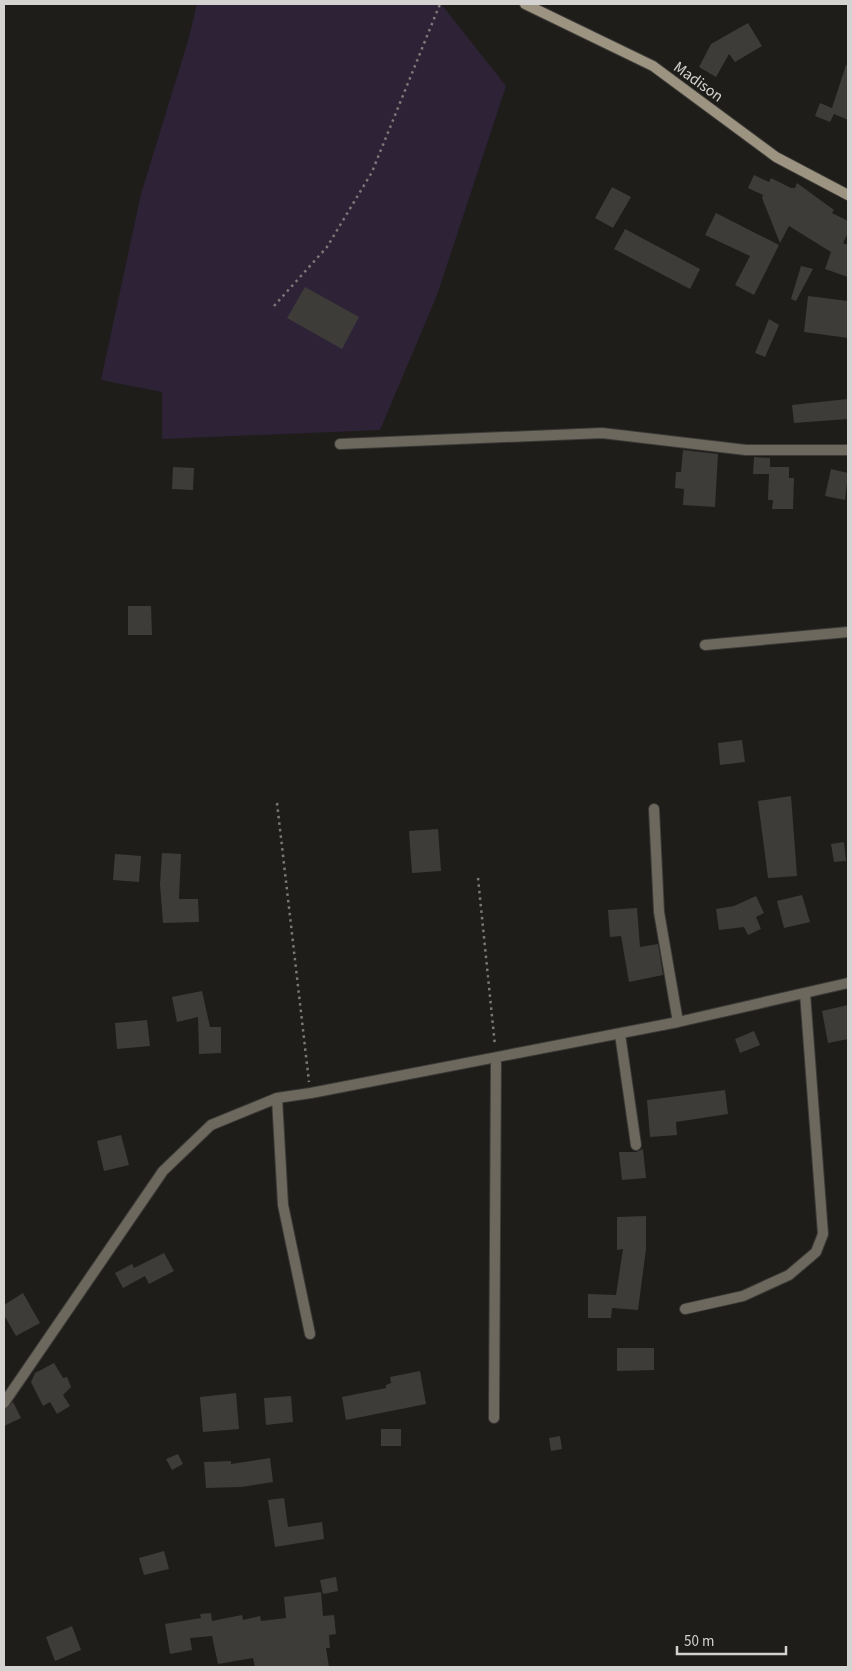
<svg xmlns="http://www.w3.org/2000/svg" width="852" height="1671" font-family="'Source Sans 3',sans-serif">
<rect width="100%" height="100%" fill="#1e1d1a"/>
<path fill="#2e2237" d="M197,4H441L506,86L437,295L380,430L162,439V392L101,380L141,194L188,41Z"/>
<path fill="#3d3c39" d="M748,23L762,46L735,62L729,54L716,77L699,67L711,44Z
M846,65H848V120L834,114L830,122L815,116L820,103L832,108Z
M754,175L769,182L771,178L791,188H795L797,183L834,210L832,213L848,221V233L843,243L848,245V277L825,269L831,252L789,226L780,243L762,198L763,195L748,188Z
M612,187L631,197L613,228L595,218Z
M716,213L779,245L754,295L735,285L750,256L705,235Z
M625,229L700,269L690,289L614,249Z
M801,266L813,269L796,301L791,299Z
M305,287L359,317L342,349L287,318Z
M808,296L848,301V338L804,332Z
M769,319L779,325L765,357L755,353Z
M847,399L848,419L794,423L792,405Z
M683,450L718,454L715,507L683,505L684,489L675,488L676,472H681Z
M754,457L770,458V467H789V478H794L793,509H772L773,500H768L769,474H753Z
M173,467L194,468L193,490L172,489Z
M831,469L848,473L845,500L825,496Z
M128,606H151L152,635H128Z
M742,740L745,762L720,765L718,743Z
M791,796L797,876L768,878L758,801Z
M438,829L441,871L412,873L409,831Z
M844,842L846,861L834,862L831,844Z
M162,853L181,854L179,899H198L199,922L163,923L160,884Z
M115,854L141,856L139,882L113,880Z
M802,895L810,922L784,928L777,901Z
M756,896L764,913L756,917L761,929L748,935L744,927L719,930L716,909L734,906Z
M637,908L640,947L658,944L663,975L629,982L621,936L610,937L608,910Z
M202,991L210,1027H221V1053L199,1054L198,1017L177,1022L172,997Z
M848,1005V1039L828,1043L822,1011Z
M147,1020L150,1046L117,1049L115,1023Z
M754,1031L760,1045L740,1053L735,1039Z
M725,1090L728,1114L676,1122L677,1135L650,1137L647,1100Z
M121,1135L129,1165L104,1171L97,1141Z
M643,1149L646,1178L622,1180L619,1152H636Z
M646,1216V1249L638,1310L612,1308L611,1318H588V1294L616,1295L623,1249L617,1250V1217Z
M164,1253L174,1271L149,1284L145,1276L123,1288L115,1273L132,1264L134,1268Z
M23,1293L40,1323L16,1336L4,1315V1305Z
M617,1348H654V1370L617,1371Z
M54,1363L63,1378L67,1377L71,1387L63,1395L70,1406L57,1414L50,1402L43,1406L31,1382L35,1373Z
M420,1371L426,1404L346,1420L342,1397L386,1388V1385L391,1383L390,1377Z
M236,1393L239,1429L203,1432L200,1397Z
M291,1396L293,1422L266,1425L264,1398Z
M13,1402L21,1418L4,1426V1410Z
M381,1429H401V1446H381Z
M560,1436L562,1449L551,1451L549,1438Z
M178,1454L183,1464L172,1470L166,1459Z
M270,1458L273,1482L241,1487L206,1488L204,1462L231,1461V1464Z
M284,1498L288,1527L322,1522L324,1539L275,1547L268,1500Z
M164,1551L169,1569L144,1575L139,1558Z
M336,1577L338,1591L323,1594L320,1580Z
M321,1592L323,1616L334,1615L336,1634L329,1635L330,1648H326L329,1667H255L253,1658L218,1664L212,1636L190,1638L192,1650L170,1654L165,1624L201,1618L200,1614L211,1613L212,1621L242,1615L243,1620L260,1616L261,1621L286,1618L284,1597Z
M72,1626L81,1650L55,1661L46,1637Z"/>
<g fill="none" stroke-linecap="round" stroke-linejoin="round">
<defs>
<path id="street" d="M340,444L602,433L746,450H848
M705,645L848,632
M654,809L659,912L678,1022
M620,1034L636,1145
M277,1098L283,1205L310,1334
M685,1309L743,1296L789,1275L816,1252L823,1234L805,993
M4,1403L163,1171L211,1125L277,1098L311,1093L678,1022L848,983
M494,1418L496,1058"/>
<path id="secondary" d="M525,4L653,66L776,157L848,195"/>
</defs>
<use href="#street" stroke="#3b3a37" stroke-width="12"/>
<use href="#secondary" stroke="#3b3a37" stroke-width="12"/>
<path stroke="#7a7977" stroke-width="2.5" stroke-dasharray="2.5 4" stroke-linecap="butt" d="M274,306L327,247L372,172L440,4
M277,803L309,1082
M478,878L495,1046"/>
<use href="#street" stroke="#6d685d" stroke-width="10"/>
<use href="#secondary" stroke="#9c9381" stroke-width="10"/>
</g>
<g text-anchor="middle" stroke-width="4" stroke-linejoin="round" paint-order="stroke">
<g font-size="16" fill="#d4d3d1" stroke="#1e1d1a">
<text transform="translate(699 81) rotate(36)" y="6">Madison</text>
</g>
</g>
<rect width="852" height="1671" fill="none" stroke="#d4d3d1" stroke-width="10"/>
<path d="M677 1646v8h109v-8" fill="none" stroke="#d4d3d1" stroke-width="2.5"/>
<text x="684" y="1646" font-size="15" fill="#d4d3d1" stroke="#1e1d1a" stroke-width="4" paint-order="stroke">50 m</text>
</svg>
